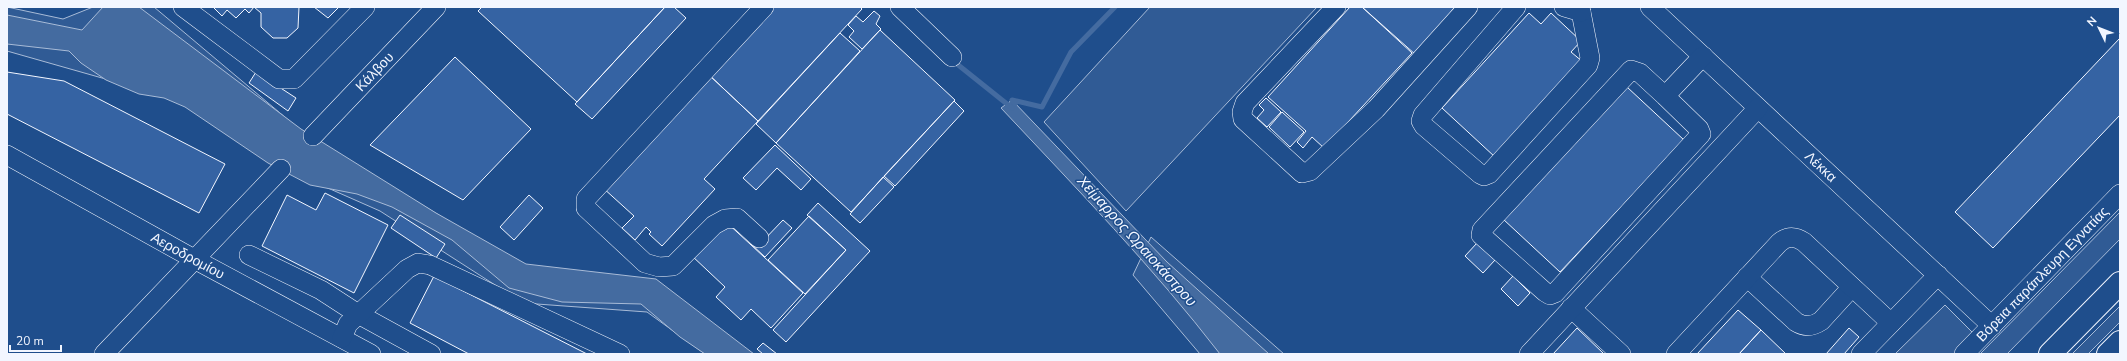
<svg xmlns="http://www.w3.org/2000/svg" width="2127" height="361" font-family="'Nunito Sans',sans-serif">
<rect width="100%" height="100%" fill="#1f4e8c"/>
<path fill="#305b95" stroke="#a8bbd7" d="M7,7L63,19L93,7H154L305,134L528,269L668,289L749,354H705L647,312L523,303L380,211L278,166L190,103L7,51Z
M1150,7H1317L1126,211L1044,122Z
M2120,212V239L2007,354H1980Z
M1151,237L1284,354H1200L1133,275Z
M1945,305L1975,335L1956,354H1895Z
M2120,306V322L2088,354H2072Z"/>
<path fill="#446ba0" stroke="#a8bbd7" d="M103,7H139L301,129L436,213L526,264L656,279L754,354H705L680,337L641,304L562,302L509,288L452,240L392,207L357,194L310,185L268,163L185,107L164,98L139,94L106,80L81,63L69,51L7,44V15L82,30Z
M1012,100L1167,262L1269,354H1220C1153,267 1076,188 1001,108Z"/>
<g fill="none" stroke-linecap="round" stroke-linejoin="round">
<path stroke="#446ba0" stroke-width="5" d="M952,60L1012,108
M1015,104L1012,100L1042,107L1071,52L1115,7"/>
</g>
<path fill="#3563a3" stroke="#f2f6ff" d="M213,7H299L298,28L287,38H273L261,27V13L254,7L249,13L245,9L236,18L227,10L222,16Z
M314,7H339L328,18Z
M482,7H665L577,102L478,11Z
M665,7H674L686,18L592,119L575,104Z
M768,7H860L862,9L758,121L707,73Z
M1350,7H1362L1412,53L1324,148L1312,137L1303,148L1297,142L1306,131L1268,97Z
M1362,7H1455L1416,55Z
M874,11L880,16L876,24L881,29L862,49L849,37L854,31L848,25L856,16L863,22Z
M1529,13L1541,24L1551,13L1581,41L1571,52L1583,62L1495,157L1442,108Z
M880,30L955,100L851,212L776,143Z
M840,33L860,51L776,143L756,124Z
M2120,38V115L1993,248L1955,212Z
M455,57L531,129L463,200L370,145Z
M7,72L64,81L225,164L199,213L7,114Z
M256,72L296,98L288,111L249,83Z
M707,73L758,121L704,179L715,189L662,246L649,234L651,232L646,227L635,240L622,228L634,216L602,187Z
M1627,87L1684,140L1560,272L1503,219Z
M1266,98L1281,112L1267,127L1257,118L1264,110L1259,105Z
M954,101L964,111L895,186L884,176Z
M1282,112L1304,132L1290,147L1269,127Z
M775,145L811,179L801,190L777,168L756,190L743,178Z
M883,177L894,187L860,223L850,214Z
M325,193L388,225L354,293L262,246L287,195L316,210Z
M529,195L543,208L514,240L500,227Z
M818,203L870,251L786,342L773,330L846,250L807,215Z
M400,215L445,244L436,258L391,228Z
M809,216L846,250L805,294L768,260Z
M724,220L803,293L771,328L751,309L741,320L716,297L725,287L691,255Z
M783,220L792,228L765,257L751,244L756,238L761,243Z
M1477,243L1495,260L1483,273L1465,256Z
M434,276L587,354H469L410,323Z
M1513,276L1530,293L1518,306L1501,289Z
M1738,310L1761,330L1739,354H1697Z
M1577,328L1604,354H1553Z
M1849,328L1859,337L1844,354H1826Z
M1761,330L1786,354H1739Z
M763,343L777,354H763L757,349Z"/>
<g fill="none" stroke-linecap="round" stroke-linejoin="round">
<defs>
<g id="minor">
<path d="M183,7L279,79H294L365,7"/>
<path d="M900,7L952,57"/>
<path d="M1336,7L1245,103L1242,112L1243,119L1302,173L1310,171L1376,109L1468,7"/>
<path d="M1516,7L1423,115L1421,121L1424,126L1480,174L1484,176L1489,174L1588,65L1590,58L1581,12"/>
<path d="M1564,7L1581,12"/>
<path id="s1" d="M1650,7L1992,326"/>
<path d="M1665,96L1699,129L1701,134L1555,293L1550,295L1545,292L1481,235L1482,230L1631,70L1640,73L1665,96L1703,56"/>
<path id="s2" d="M313,136L436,7"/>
<path id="s3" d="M7,155L194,259L371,354"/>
<path d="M759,238L737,218L725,219L714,225L673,266L659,267L645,263L586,208V199L764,7"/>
<path d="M249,255L321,290L358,314L431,354"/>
<path d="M1747,277L1796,322C1804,327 1812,327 1821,321L1852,287"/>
<path d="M1571,308L1621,354"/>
<path d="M342,338L348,324L407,269L418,263L430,265L620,354"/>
<path d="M104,354L281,169"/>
<path d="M1529,354L1758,108"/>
<path d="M1676,354L1779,243C1787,236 1795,236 1804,242L1891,323"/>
<path d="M1861,354L1938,275"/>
<path id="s4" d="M1964,354L2120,194"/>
</g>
<path id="highway" d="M2050,354L2120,283
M2108,354L2120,342"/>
</defs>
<use href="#minor" stroke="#f2f6ff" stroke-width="20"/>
<use href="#highway" stroke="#f2f6ff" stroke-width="24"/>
<use href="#minor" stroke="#1f4e8c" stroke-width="19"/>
<use href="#highway" stroke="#1f4e8c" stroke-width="22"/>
</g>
<g text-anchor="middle" stroke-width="3" stroke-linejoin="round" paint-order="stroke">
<g font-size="14" fill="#f2f6ff" stroke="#1f4e8c">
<text dy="5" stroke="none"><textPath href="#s2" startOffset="89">Κάλβου</textPath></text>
<text dy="5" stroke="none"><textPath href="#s1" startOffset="234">Λέκκα</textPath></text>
<text dy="5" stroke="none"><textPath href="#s3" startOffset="207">Αεροδρομίου</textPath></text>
<text dy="5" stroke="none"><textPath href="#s4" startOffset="112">Βόρεια παράπλευρη Εγνατίας</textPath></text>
</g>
<g font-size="15" font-style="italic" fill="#f2f6ff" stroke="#1f4e8c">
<text transform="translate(1137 241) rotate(48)" y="5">Χείμαρρος Ωραιοκάστρου</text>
</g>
</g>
<rect width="2127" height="361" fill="none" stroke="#f2f6ff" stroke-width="16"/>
<g transform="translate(2099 28) rotate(313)" stroke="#1f4e8c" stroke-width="3" paint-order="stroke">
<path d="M0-3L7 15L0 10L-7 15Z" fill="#f2f6ff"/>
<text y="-6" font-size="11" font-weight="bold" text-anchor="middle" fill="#f2f6ff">N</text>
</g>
<path d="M10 345v6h51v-6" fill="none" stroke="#f2f6ff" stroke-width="2"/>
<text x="16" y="345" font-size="12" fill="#f2f6ff" stroke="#1f4e8c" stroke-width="3" paint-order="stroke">20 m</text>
</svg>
